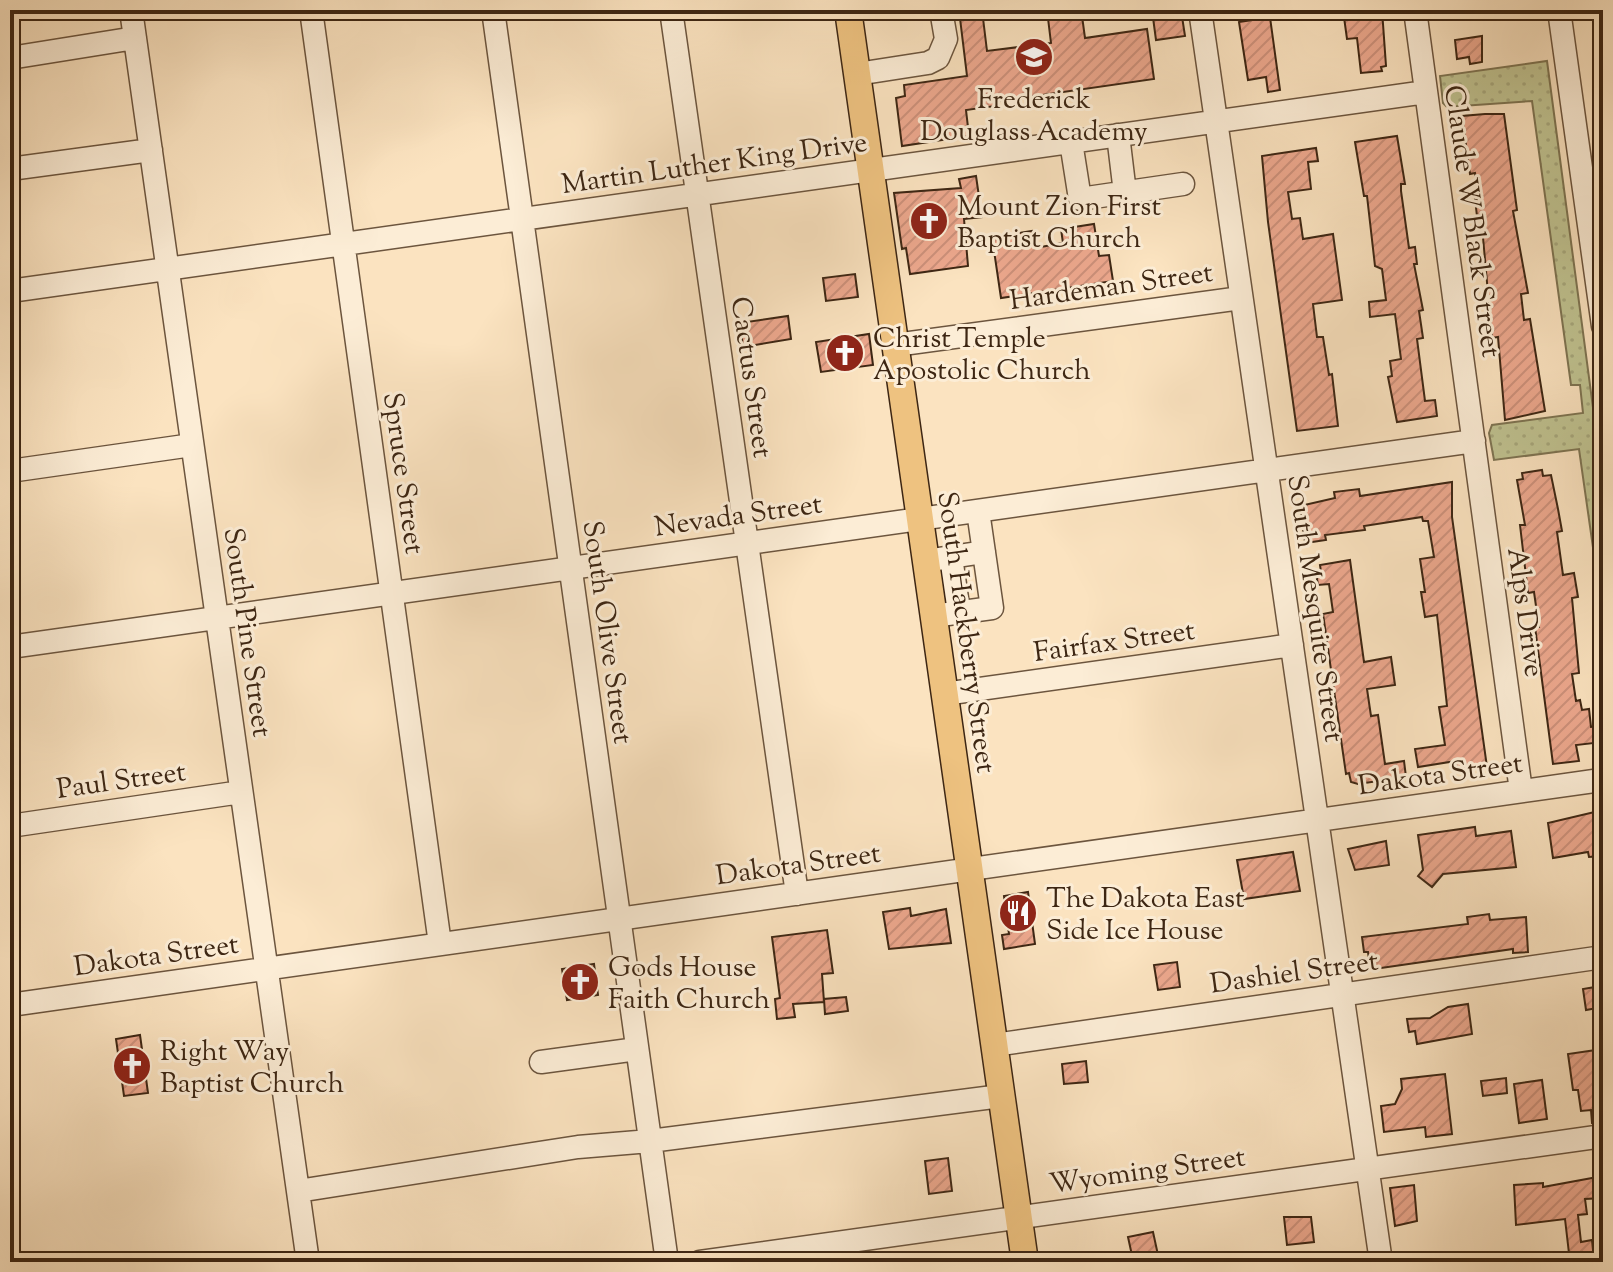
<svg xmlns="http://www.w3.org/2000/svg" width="1613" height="1272" font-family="'Sorts Mill Goudy',serif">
<defs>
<pattern id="green-dots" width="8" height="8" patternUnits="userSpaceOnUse" patternTransform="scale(2)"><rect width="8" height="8" fill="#c0c391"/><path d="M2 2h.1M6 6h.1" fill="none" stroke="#a6a77c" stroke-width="1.8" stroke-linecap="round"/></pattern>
<pattern id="building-hatch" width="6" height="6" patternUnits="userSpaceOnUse" patternTransform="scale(2)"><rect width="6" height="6" fill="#eda88e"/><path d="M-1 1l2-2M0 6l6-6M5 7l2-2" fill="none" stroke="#cc907a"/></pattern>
</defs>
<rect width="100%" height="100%" fill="#fbe3c0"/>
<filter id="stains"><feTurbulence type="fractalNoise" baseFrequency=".0025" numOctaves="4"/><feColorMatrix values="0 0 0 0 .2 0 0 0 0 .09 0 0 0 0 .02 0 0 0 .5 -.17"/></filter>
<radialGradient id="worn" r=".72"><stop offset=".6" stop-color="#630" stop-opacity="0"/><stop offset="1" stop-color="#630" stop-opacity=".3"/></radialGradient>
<path fill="url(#green-dots)" stroke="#7e7452" stroke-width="2" d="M1547,61L1603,483V618L1579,449L1494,460L1489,433L1492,425L1583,413L1580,385H1571L1532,101L1447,107L1443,103L1440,76Z"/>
<path fill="url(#building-hatch)" stroke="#3d2613" stroke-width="2" d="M959,10H982L987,51L1051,43L1047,10H1067L1068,18L1082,16L1085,38L1147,29L1154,79L994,102L995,106L966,110L969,136L902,146L896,98L905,96L904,85L967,76Z
M1152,10H1181L1185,36L1156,40Z
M1252,10H1269L1280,90L1268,92L1266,77L1248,80L1239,22L1253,20Z
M1343,10H1382L1386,66L1381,67L1382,71L1361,73L1357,38L1347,39Z
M1482,36V62L1470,64L1469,57L1457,59L1455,40Z
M1485,114H1504L1517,210L1513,211L1528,293L1521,294L1524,320L1530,319L1545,411L1505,420L1498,337L1492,338L1481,215L1477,216L1475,199H1479L1475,173L1470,174L1462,116Z
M1397,136L1405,184H1401V191L1409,248L1415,247L1417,264H1414L1423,310L1419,311L1423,338L1417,339L1425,401L1435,400L1437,416L1397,422L1388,377L1392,376L1390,361L1401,359L1395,314L1370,317L1369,302L1386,300L1382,269L1375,266L1367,196H1364L1355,142Z
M1316,148L1318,161L1308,162L1311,189L1288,192L1292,219L1300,218L1303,239L1333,234L1342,300L1313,304L1317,337H1323L1329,375L1332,374L1338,426L1297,431L1268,222L1262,156Z
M976,176L982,217L964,219L968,266L910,274L906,248L902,249L894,193L961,188L959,179Z
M1094,224L1099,256L1109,255L1113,281L1001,298L992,237L1032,231L1035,248L1063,243L1061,229Z
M855,274L858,297L826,301L823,278Z
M788,316L791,339L743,347L740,323Z
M869,334L873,365L821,372L816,342Z
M1542,470L1543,476L1551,475L1558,509L1562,531L1557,532L1563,575L1574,573L1578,597L1572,598L1579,673L1572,674L1576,701L1580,700L1582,710L1589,709L1591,727L1600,726L1603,742L1576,745L1579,761L1553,764L1535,627H1539L1534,592L1528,593L1520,525H1525L1517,480L1523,479L1522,473Z
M1452,482V517L1487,767L1457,771L1456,761L1418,767L1415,749L1445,745L1439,707L1447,706L1437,615L1425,617L1421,592H1425L1420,559L1434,557L1428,521H1423L1422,517L1364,526L1365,530L1325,535L1326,540L1305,543L1300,506L1335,498L1334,492L1359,489L1360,496Z
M1350,560L1364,662L1391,657L1395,685L1367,689L1371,716L1378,715L1385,764L1404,761L1406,777L1358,784L1351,782L1349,773L1346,774L1323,614L1333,612L1329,584L1318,585L1316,573L1321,572L1320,565Z
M1603,810V856L1589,857L1588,852L1553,858L1548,823Z
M1475,827L1476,836L1511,831L1516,867L1443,874L1432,887L1418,876L1423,870L1418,835Z
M1386,841L1389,865L1355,870L1348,849Z
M1293,852L1300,891L1244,899L1237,860Z
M1028,892L1035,944L1004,949L1002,935L1009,934L1004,896Z
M910,908L911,916L946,909L951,943L889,949L883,912Z
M1489,914L1490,920L1526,917L1528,952L1513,953V949L1381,968L1370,967L1368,952H1364L1362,937L1468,924L1467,917Z
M827,930L833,973L822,974L824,1002L793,1004L795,1017L777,1019L775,999L780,998L772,937Z
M1177,962L1180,987L1158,990L1154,965Z
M594,964L598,995L567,1000L562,969Z
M1601,986L1603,1007L1586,1010L1583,989Z
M846,997L848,1011L825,1014L824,999Z
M1468,1004L1472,1034L1417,1044L1415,1031L1409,1032L1407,1019L1430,1018L1448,1007Z
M140,1035L148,1093L124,1096L116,1039Z
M1603,1049V1122L1592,1123L1591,1110L1581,1111L1578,1090H1573L1568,1054Z
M1086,1061L1088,1082L1064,1084L1062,1064Z
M1445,1074L1452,1134L1426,1137L1425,1127L1384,1132L1381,1106L1395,1104L1402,1089L1401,1079Z
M1506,1078L1507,1093L1483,1096L1481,1081Z
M1542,1080L1547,1119L1519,1123L1514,1084Z
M948,1158L952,1191L929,1194L925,1161Z
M1603,1176V1198L1585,1199L1587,1214L1578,1215L1581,1242L1592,1240L1594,1260L1570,1262L1565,1219L1516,1225L1514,1185L1543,1183V1187Z
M1414,1185L1417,1221L1395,1226L1390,1188Z
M1284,1217H1311L1314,1242L1287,1245Z
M1153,1232L1158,1255L1133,1260L1128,1237Z"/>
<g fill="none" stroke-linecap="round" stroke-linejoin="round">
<defs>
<path id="minor" d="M131,10L308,1262
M311,10L440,944
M493,10L667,1262
M671,10L797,894
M1200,10L1381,1262
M1415,10L1521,791
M1559,10L1603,326
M10,58L135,38
M857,74L928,63L938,58L946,39L941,10
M1118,135L1125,193
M1071,142L1080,199L1183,184
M10,169L151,150
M10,291L1426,92
M895,345L1241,298
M10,471L192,445
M951,557L959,612
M925,561L984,552
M933,616L992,608L978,511
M10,647L1474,441
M944,694L1292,645
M10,826L241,792
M10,1005L1594,781
M994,1045L1603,957
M541,1062L637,1049
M298,1191L578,1147L650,1141L1001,1096
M700,1262L1603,1136"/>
<path id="major" d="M848,10L1025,1262"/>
</defs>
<use href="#minor" stroke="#6c553e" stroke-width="25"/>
<use href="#major" stroke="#3d2613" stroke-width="29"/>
<use href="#minor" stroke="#fcedd6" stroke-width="22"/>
<use href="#major" stroke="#eec280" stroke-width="26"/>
</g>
<defs>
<symbol id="school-disc" viewBox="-11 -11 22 22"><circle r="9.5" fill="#8f2418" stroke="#fcedd6"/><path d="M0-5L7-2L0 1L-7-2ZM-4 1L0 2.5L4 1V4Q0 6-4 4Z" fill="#fff"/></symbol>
<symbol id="church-disc" viewBox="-11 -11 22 22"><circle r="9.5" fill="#8f2418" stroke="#fcedd6"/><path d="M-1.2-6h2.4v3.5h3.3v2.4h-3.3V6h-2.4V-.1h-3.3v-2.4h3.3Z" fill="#fff"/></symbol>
<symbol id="restaurant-disc" viewBox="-11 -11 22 22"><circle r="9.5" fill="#8f2418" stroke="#fcedd6"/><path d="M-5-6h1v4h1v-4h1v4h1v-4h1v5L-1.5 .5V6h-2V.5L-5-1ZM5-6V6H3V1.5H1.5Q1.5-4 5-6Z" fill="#fff"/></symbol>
</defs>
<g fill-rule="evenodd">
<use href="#school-disc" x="1012" y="35" width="44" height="44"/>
<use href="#church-disc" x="907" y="199" width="44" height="44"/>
<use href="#church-disc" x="823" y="331" width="44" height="44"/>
<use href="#restaurant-disc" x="996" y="891" width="44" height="44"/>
<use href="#church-disc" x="558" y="960" width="44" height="44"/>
<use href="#church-disc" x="110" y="1044" width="44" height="44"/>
</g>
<g text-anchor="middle" stroke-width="6" stroke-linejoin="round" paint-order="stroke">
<g font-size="28" fill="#3d2613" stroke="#fcedd6" text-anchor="start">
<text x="1034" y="108" text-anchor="middle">Frederick<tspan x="1034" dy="32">Douglass Academy</tspan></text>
<text x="957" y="215">Mount Zion First<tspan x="957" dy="32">Baptist Church</tspan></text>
<text x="873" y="347">Christ Temple<tspan x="873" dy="32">Apostolic Church</tspan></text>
<text x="1046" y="907">The Dakota East<tspan x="1046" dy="32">Side Ice House</tspan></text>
<text x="608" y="976">Gods House<tspan x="608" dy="32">Faith Church</tspan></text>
<text x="160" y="1060">Right Way<tspan x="160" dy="32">Baptist Church</tspan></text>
</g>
<g font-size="28" fill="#3d2613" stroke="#fcedd6">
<text transform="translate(714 162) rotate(-8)" y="10">Martin Luther King Drive</text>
<text transform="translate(1474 221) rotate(82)" y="10">Claude W Black Street</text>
<text transform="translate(1111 285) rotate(-8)" y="10">Hardeman Street</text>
<text transform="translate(753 377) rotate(82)" y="10">Cactus Street</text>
<text transform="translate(405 473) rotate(82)" y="10">Spruce Street</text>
<text transform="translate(738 514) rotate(-8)" y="10">Nevada Street</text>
<text transform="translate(1317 608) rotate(82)" y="10">South Mesquite Street</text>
<text transform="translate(1527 612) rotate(82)" y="10">Alps Drive</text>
<text transform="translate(249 632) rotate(82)" y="10">South Pine Street</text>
<text transform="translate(609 632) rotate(82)" y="10">South Olive Street</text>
<text transform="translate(968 632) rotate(82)" y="10">South Hackberry Street</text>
<text transform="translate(1114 640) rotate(-8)" y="10">Fairfax Street</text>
<text transform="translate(1440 773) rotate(-8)" y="10">Dakota Street</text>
<text transform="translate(121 779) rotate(-8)" y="10">Paul Street</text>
<text transform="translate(798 863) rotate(-8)" y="10">Dakota Street</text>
<text transform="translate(156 954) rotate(-8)" y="10">Dakota Street</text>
<text transform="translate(1294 971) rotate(-8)" y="10">Dashiel Street</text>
<text transform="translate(1147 1169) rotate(-8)" y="10">Wyoming Street</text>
</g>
</g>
<rect width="1613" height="1272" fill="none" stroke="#fbe3c0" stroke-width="40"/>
<rect x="12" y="12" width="1589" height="1248" fill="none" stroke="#3d2613" stroke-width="4"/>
<rect x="20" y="20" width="1573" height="1232" fill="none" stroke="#3d2613" stroke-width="2"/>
<rect width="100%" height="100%" filter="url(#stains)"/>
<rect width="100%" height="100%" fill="url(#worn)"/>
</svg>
